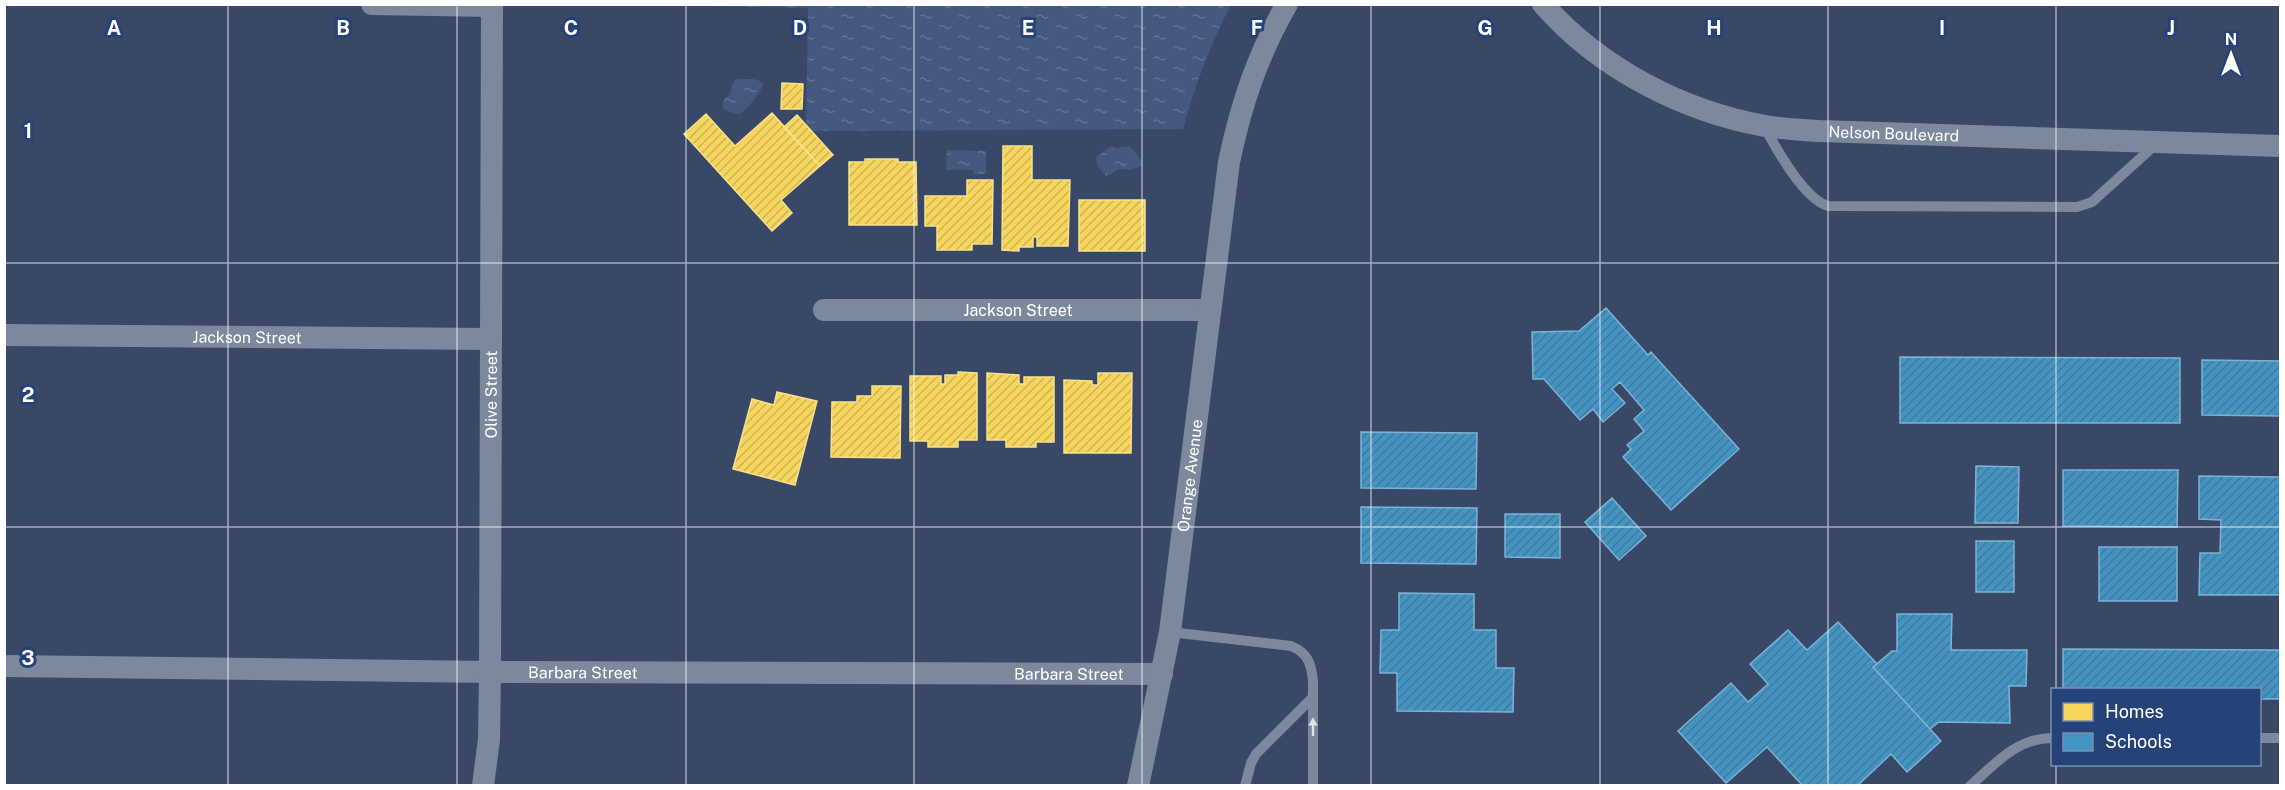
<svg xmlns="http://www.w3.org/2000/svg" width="2285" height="790" font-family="'Public Sans',sans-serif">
<defs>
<pattern id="water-ripples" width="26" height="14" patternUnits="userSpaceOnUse" patternTransform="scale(1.5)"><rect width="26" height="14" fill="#445880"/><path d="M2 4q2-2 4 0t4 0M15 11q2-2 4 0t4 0" fill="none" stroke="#607193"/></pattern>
<pattern id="homes-hatch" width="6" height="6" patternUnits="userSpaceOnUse" patternTransform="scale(1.5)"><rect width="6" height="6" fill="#f6d55c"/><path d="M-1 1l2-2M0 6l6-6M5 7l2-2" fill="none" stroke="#ccb358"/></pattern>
<pattern id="schools-hatch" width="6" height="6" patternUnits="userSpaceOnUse" patternTransform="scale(1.5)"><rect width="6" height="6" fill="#4393c3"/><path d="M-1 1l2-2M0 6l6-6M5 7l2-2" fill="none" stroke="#467a99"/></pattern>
</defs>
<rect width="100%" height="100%" fill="#384866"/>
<path fill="url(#water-ripples)" d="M657,5H1231C1210,45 1195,85 1183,129L806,131L808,8Z
M737,79C746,80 758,76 763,85C761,91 744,114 739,114C735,114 729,111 725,110C720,104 724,98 730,95L732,84Z
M1112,146L1116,148L1130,146L1142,161V166L1131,170L1119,169L1110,175L1106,176L1097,165L1096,157Z
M947,150L986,151V174H973V170H946Z"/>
<path fill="url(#homes-hatch)" stroke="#f9e28d" stroke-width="1.5" d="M782,83L803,84L802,109H781Z
M772,113L820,166L781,200L792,213L772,231L684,134L706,114L735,146Z
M797,115L833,155L820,166L784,127Z
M1003,146H1032V180H1070L1068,246H1037V237H1033V247H1019V251L1002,250Z
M865,159H898V162H916L917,225H849V162H865Z
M967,180H993L992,244H972V250H937V226H925V196H967Z
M1079,200H1145V251H1079Z
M958,372L977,373V440H958V447H928V441H910V376H941V384H945V375H958Z
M987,373L1019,375V384H1024V377H1054V442H1036V447H1006V440H987Z
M1098,373H1132L1131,453H1064V380L1092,381V385H1098Z
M872,386H901L900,458L831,457L832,402H857V396H872Z
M777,392L817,401L795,485L733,469L752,399L774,405Z"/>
<path fill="url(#schools-hatch)" stroke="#7bb3d5" stroke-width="1.5" d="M1606,308L1648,355L1651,352L1739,449L1671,510L1623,457L1631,449L1627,445L1644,431L1634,419L1644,410L1620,382L1612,389L1625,403L1603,422L1593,409L1580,420L1544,379H1533L1532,332L1579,331Z
M1900,357L2180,358V423H1900Z
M2202,360L2280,361V416L2202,415Z
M1361,432L1477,433L1476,489L1361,488Z
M1976,466L2019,467L2018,523H1975Z
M2063,470H2178L2177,527L2063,526Z
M2199,476L2280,477V595H2199L2200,553H2220L2221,520L2199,519Z
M1612,498L1646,536L1619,560L1585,522Z
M1361,507L1477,508L1476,564L1361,563Z
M1505,514H1560V558L1505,557Z
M1976,541H2014V592H1976Z
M2099,547H2177V601H2099Z
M1399,593L1474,594V630H1496V668H1514L1513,712L1397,711V673H1380L1381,630H1399Z
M1897,614H1952L1951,650H2027L2026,686H2009L2010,723L1939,722L1930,729L1873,667L1892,651H1897Z
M1838,622L1877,664L1873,667L1941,741L1907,772L1891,754L1857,786H1803L1767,747L1726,783L1678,731L1731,683L1748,702L1768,684L1750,664L1788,630L1807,650Z
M2063,649L2280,650V699H2260V690H2063Z"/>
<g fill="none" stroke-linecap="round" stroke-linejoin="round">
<path stroke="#7c899d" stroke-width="10" d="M1765,128C1777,150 1804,199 1828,206L2077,207L2092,202L2155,145
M1170,632L1291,646C1308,653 1311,663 1313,681V786
M2260,738H2280
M1245,786L1251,763L1256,754L1313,697
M1970,786C1996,763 2017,738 2052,738"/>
<g stroke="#7c899d" stroke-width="22">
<path d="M372,4L492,6"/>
<path id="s1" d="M1543,4C1599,68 1682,111 1765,126C1783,129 1802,130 1820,131L2280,146"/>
<path id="s2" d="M824,310H1210"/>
<path id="s3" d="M4,335L490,339"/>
<path id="s4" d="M4,666L490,672L1162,674"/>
<path id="s5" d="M483,786L489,739L490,672L492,4"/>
<path id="s6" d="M1138,786L1170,632L1229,162C1241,105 1257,56 1287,4"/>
</g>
</g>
<defs><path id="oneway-solid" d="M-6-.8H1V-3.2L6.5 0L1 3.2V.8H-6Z" transform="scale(1.5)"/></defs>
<use fill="#dee2e6" href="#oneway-solid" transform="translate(1313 727) rotate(-90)"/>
<path fill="none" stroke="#fff" stroke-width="1.5" stroke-opacity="0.55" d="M228,4V786M457,4V786M686,4V786M914,4V786M1142,4V786M1371,4V786M1600,4V786M1828,4V786M2056,4V690M4,263H2280M4,527H2280M2056,764V786"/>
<g text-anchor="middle" stroke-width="6" stroke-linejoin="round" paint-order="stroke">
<g font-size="16" fill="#fff" stroke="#254279">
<text dy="6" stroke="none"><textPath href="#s1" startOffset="387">Nelson Boulevard</textPath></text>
<text dy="6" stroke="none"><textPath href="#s2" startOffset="194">Jackson Street</textPath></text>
<text dy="6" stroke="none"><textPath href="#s3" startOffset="243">Jackson Street</textPath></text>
<text dy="6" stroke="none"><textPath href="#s5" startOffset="392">Olive Street</textPath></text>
<text dy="6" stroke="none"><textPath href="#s6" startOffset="315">Orange Avenue</textPath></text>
<text dy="6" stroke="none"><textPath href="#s4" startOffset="579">Barbara Street</textPath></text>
<text dy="6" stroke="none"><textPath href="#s4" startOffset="1065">Barbara Street</textPath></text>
</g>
</g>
<g font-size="20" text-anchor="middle" font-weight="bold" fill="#fff" stroke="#254279" stroke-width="6" stroke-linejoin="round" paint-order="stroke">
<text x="114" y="35">A</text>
<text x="343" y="35">B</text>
<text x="571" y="35">C</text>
<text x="800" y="35">D</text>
<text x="1028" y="35">E</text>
<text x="1257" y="35">F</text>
<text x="1485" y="35">G</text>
<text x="1714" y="35">H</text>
<text x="1942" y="35">I</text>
<text x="2171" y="35">J</text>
<text x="28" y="138">1</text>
<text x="28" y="402">2</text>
<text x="28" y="665">3</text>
</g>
<rect width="2285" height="790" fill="none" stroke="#ffffff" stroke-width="12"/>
<rect x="2051" y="688" width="210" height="78" fill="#254279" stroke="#7c8eaf" stroke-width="1.5"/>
<rect x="2063" y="703" width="30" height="18" fill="#f6d55c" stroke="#7c8eaf" stroke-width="1.5"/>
<text x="2105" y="718" font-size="18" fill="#ffffff">Homes</text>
<rect x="2063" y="733" width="30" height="18" fill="#4393c3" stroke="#7c8eaf" stroke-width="1.5"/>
<text x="2105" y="748" font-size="18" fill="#ffffff">Schools</text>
<g transform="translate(2231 54)" stroke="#254279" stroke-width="4.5" paint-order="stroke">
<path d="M0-4.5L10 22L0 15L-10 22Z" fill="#ffffff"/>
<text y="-9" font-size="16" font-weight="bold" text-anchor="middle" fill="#ffffff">N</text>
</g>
</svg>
